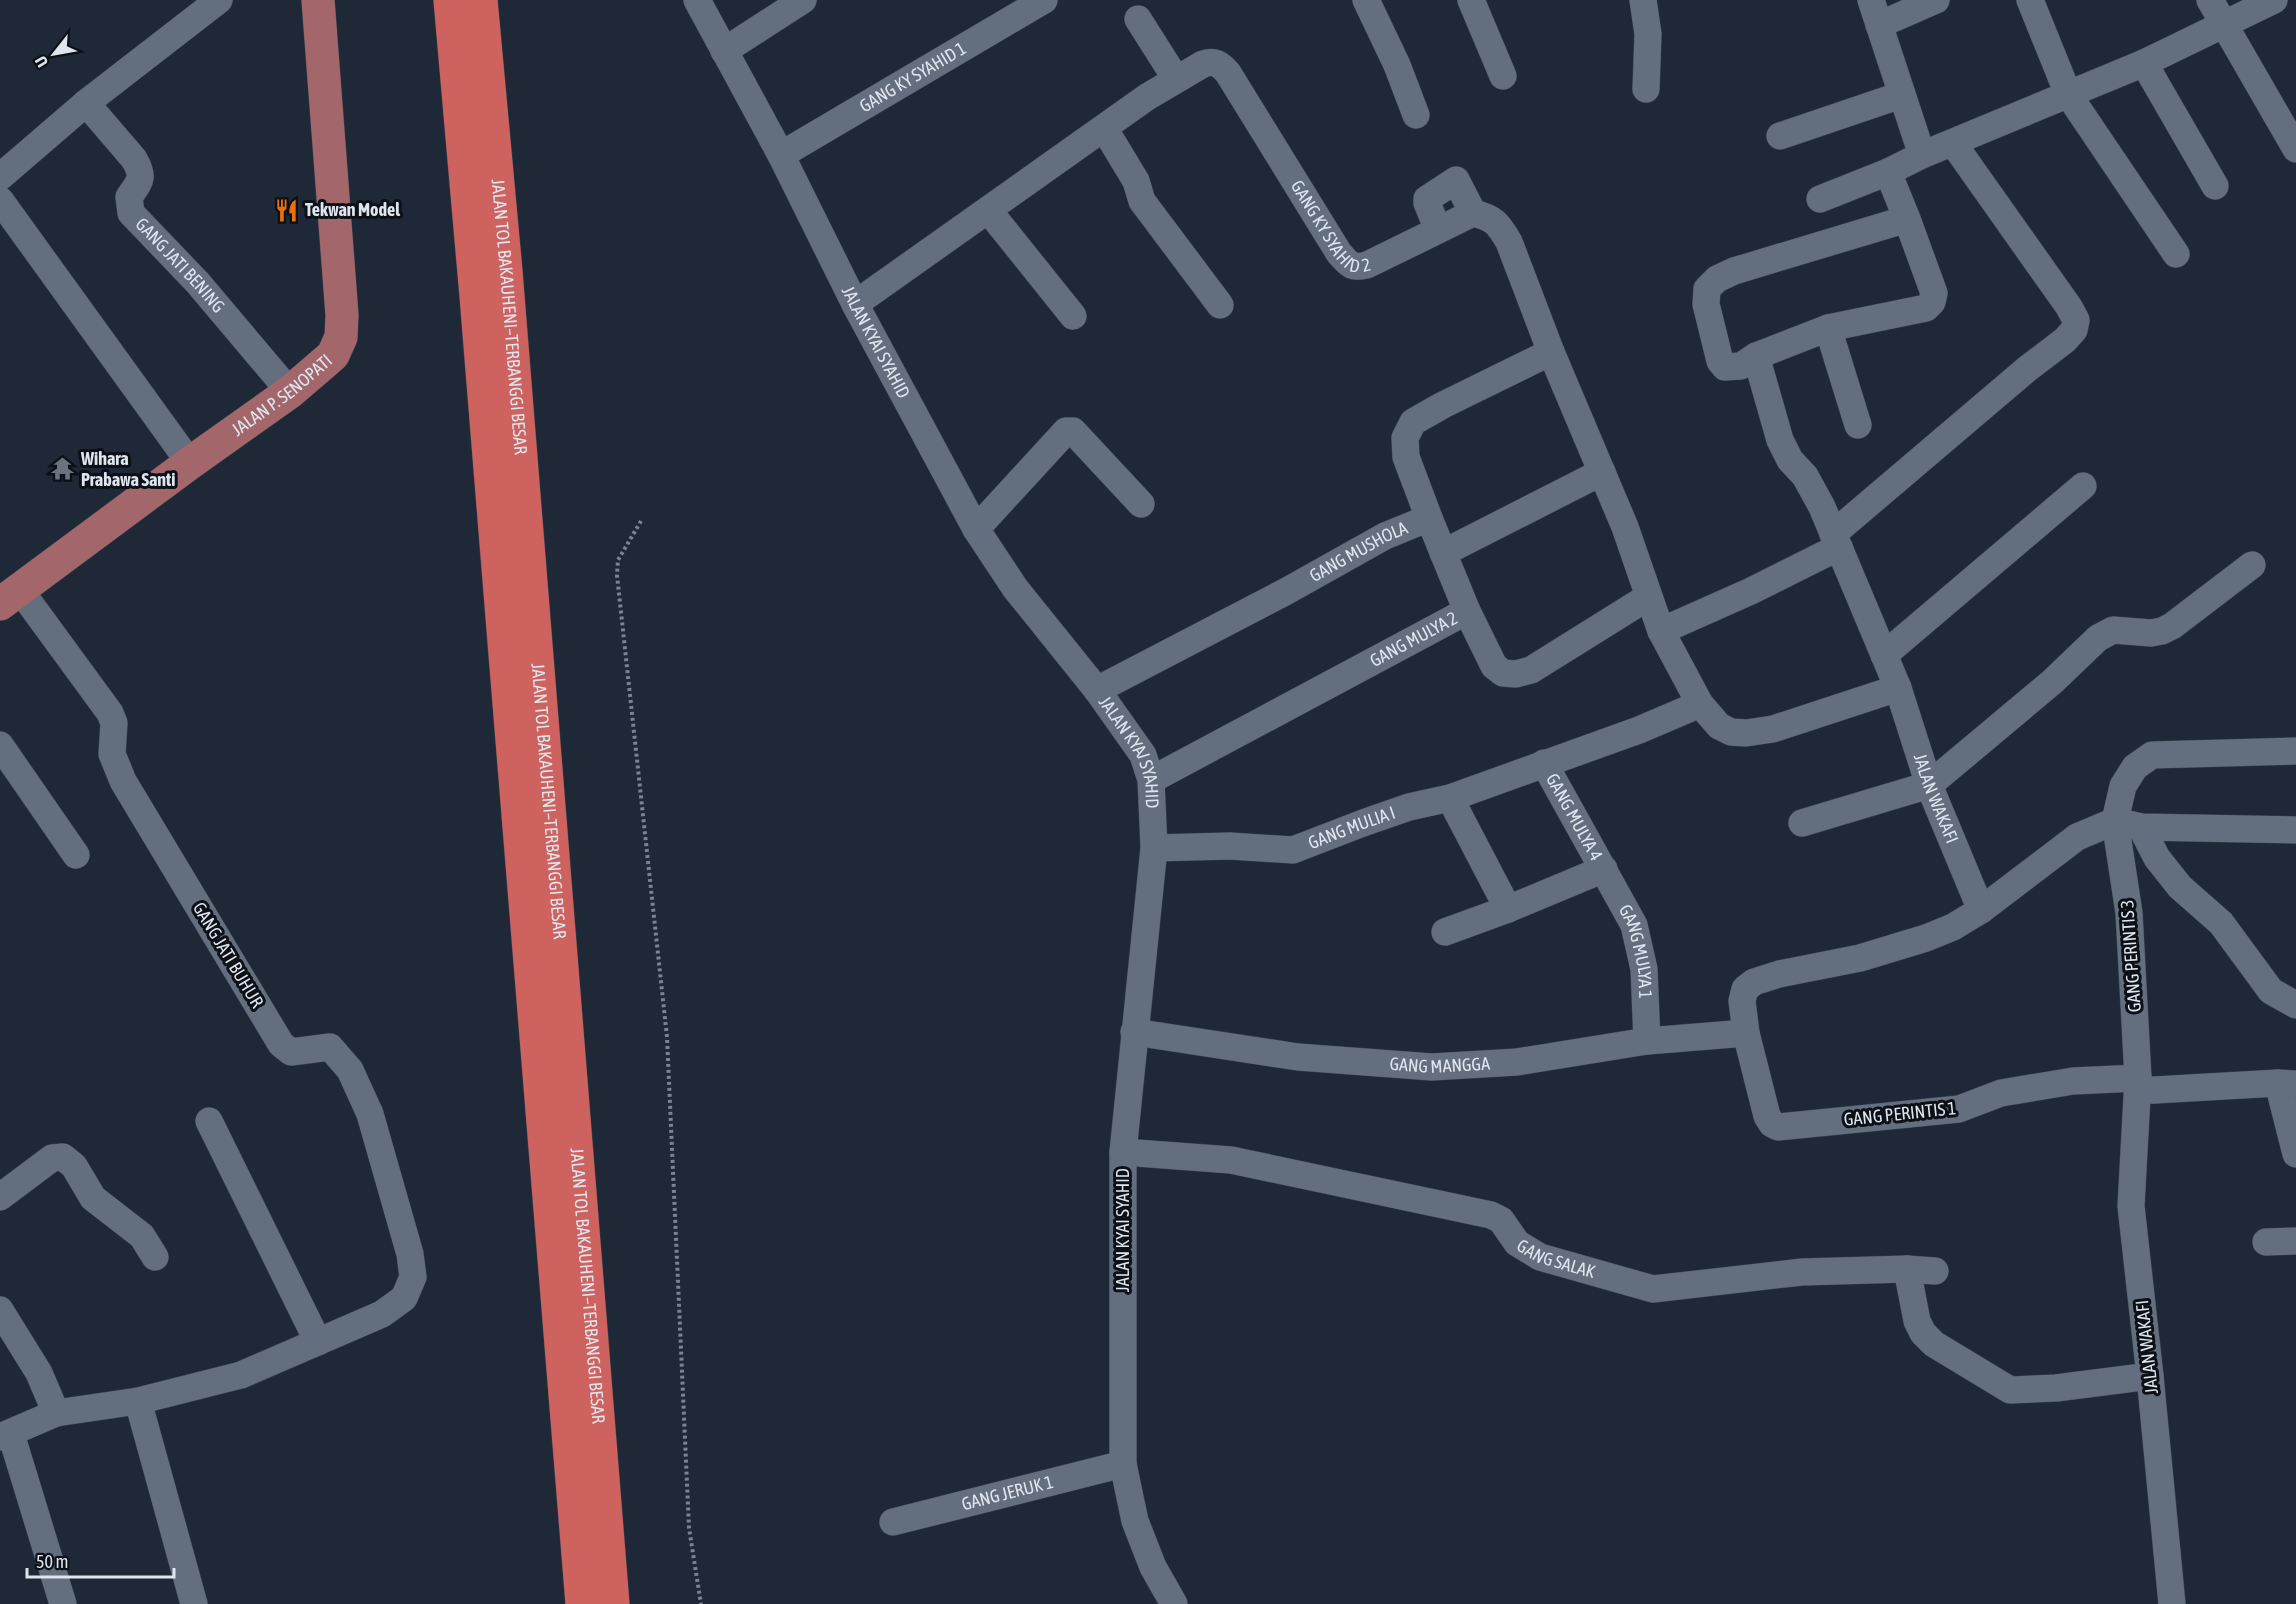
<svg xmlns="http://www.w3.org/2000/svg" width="2296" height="1604" font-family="'Asap Condensed',sans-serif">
<rect width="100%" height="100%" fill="#1e2836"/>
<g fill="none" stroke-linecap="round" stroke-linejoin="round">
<defs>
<g id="minor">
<path id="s1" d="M697,0L781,155L855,304L976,529L1015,588L1097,690L1143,755L1151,780L1154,848L1123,1152V1464L1135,1521L1153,1567L1174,1604"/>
<path d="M1366,0L1397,65L1416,115"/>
<path d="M1471,0L1503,76"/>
<path d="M1643,0L1648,34L1646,89"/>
<path d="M1871,0L1922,155"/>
<path d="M2030,0L2068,94L2176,254"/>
<path d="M2210,0L2296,149"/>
<path d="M1138,19L1176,79"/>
<path d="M1879,25L1936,0"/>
<path d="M724,51L803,0"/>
<path d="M2144,63L2215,186"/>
<path id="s2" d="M86,103L134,159C145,178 140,181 129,197L131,213L198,283L290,392"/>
<path d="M1104,128L1136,181L1142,201L1220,305"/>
<path d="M1780,136L1901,95"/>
<path id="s3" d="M781,155L1044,0"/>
<path d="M1888,172L1907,219L1734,271L1717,279L1707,289L1706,304L1720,361L1725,367L1741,366L1756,356L1828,328L1926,308L1932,302L1934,293L1907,219"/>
<path d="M0,177L86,103L219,0"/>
<path d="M1820,199L1888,172L1922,155L2144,63L2274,0"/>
<path d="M0,200L190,463"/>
<path d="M988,210L1073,316"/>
<path d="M1438,230L1427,203V199L1456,180L1473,213"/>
<path id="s4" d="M855,304L1147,97L1203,64C1215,60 1220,64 1228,73L1339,253C1349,264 1351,269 1367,265L1473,213C1494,218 1498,223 1509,242L1551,352L1625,527L1661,631L1700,704L1719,726L1731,732L1746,733L1773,729L1898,688"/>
<path d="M1828,328L1858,425"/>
<path d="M1551,352L1443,405L1413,422L1405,438L1406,457L1429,518L1467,611L1494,666L1503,673L1516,674L1531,670L1648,597"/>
<path id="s5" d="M1756,356L1780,440L1790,460L1805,476L1822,507L1898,688L1929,785L1981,910"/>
<path d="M976,529L1066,431H1073L1141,504"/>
<path d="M1833,534L2027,369L2065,340L2074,330L2076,320L2069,307L1953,143"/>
<path d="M1443,553L1602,472"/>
<path d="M1661,631L1751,591L1839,547"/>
<path d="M1884,655L2083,486"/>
<path id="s6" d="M1097,690L1285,592L1385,536L1429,518"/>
<path d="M0,745L76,855"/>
<path id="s7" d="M1544,763L1634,925L1644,969L1647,1041"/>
<path id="s8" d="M1151,780L1467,611"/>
<path d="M1450,798L1508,909"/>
<path d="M1802,823L1929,785L2052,682L2098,638L2113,630L2151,633L2162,631L2172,626L2252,565"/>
<path d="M2141,827L2157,858L2180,887L2221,923L2271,991L2296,1005"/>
<path id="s9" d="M1154,848L1230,846L1293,850L1363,823L1409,807L1450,798L1639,730L1700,704"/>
<path d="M1445,932L1508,909L1604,869"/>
<path id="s10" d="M1134,1032L1298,1057L1432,1067L1517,1062L1647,1041L1746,1033"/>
<path d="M2138,1078L2073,1081L2001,1093L1959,1109L1778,1127L1772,1124L1767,1116L1746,1033L1742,1001L1745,989L1754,982L1779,974L1860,958L1926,938L1953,927L1981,910L2077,837L2115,821L2141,827L2296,830"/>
<path d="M2278,1083L2296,1154"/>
<path d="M2137,1091L2278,1083L2296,1084"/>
<path d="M209,1121L318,1342"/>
<path id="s11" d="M1123,1152L1231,1160L1491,1215L1501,1220L1517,1243L1540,1257L1653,1289L1802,1272L1907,1269L1935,1271"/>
<path d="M0,1197L52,1158L63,1157L74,1166L93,1198L142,1236L155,1257"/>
<path d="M2266,1242L2296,1241"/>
<path d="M1907,1269L1917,1321L1923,1333L1934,1344L2010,1390L2056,1388L2150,1376"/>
<path d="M0,1310L39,1373L56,1413"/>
<path d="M138,1401L194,1604"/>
<path d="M11,1434L63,1604"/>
<path d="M0,1437L56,1413L138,1401L241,1375L382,1314L404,1298L413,1277L410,1254L370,1114L350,1070L330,1047L291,1052L281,1044L123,781L112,754L114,723L110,713L20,590"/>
<path id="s12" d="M893,1522L1123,1464"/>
<path d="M2172,1604L2150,1376L2131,1206L2138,1078L2129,913L2115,821L2123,786L2135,767L2152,755L2296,751"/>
</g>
<g id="major">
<path id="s13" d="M0,604L190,463L290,392L318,368L333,355L341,337L342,315L318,0"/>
</g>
<g id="highway">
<path d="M450,0L476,296L582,1604"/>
<path id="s14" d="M481,0L506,271L613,1604"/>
</g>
</defs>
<use href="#minor" stroke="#3b434f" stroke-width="28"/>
<use href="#major" stroke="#3b434f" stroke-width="34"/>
<use href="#highway" stroke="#3b434f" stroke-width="34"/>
<path stroke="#7b838f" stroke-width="4" stroke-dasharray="3 3" stroke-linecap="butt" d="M641,521L618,560L617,575L667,1037L689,1528L701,1604"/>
<use href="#minor" stroke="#636e7f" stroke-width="27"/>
<use href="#major" stroke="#a3676b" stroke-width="33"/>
<use href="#highway" stroke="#cd625e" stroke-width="33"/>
</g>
<defs>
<symbol id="restaurant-bare" viewBox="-9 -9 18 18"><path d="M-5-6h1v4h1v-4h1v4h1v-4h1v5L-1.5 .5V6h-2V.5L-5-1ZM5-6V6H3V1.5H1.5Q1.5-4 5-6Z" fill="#e8710a" stroke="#0c1017" stroke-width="2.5" paint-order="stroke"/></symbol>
<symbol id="temple-bare" viewBox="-9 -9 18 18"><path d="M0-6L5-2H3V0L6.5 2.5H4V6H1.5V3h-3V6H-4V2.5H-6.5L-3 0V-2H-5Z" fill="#6b7280" stroke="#0c1017" stroke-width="2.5" paint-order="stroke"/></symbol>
</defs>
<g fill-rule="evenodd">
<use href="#restaurant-bare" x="270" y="194" width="33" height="33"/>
<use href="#temple-bare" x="46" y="452" width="33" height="33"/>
</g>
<g text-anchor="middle" stroke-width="6" stroke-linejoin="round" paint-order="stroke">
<g font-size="18" fill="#dee5ee" stroke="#0c1017">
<text dy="6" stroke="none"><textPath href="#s3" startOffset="153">GANG KY SYAHID 1</textPath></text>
<text dy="6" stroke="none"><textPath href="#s4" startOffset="640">GANG KY SYAHID 2</textPath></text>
<text dy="6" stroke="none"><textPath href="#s2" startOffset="204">GANG JATI BENING</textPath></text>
<text dy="6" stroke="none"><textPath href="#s14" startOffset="318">JALAN TOL BAKAUHENI–TERBANGGI BESAR</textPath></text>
<text dy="6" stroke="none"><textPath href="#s1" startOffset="386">JALAN KYAI SYAHID</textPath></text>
<text dy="6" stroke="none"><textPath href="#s13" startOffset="351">JALAN P. SENOPATI</textPath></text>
<text dy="6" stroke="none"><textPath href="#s6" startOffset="296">GANG MUSHOLA</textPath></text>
<text dy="6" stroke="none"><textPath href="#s8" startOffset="298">GANG MULYA 2</textPath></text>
<text dy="6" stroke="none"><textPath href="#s1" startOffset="872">JALAN KYAI SYAHID</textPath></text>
<text dy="6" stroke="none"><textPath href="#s5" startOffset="480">JALAN WAKAFI</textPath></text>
<text dy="6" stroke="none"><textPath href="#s14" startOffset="804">JALAN TOL BAKAUHENI–TERBANGGI BESAR</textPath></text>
<text dy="6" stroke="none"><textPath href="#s7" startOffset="62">GANG MULYA 4</textPath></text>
<text dy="6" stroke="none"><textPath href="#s9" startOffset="202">GANG MULIA I</textPath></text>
<text dy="6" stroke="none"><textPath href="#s7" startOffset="212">GANG MULYA 1</textPath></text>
<text transform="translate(228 955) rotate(59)" y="6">GANG JATI BUHUR</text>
<text transform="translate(2131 956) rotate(-94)" y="6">GANG PERINTIS 3</text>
<text dy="6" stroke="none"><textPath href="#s10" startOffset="308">GANG MANGGA</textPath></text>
<text transform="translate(1900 1114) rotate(-6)" y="6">GANG PERINTIS 1</text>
<text transform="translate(1123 1230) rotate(-90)" y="6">JALAN KYAI SYAHID</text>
<text dy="6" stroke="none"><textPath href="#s11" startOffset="456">GANG SALAK</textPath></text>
<text dy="6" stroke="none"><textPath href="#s14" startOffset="1290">JALAN TOL BAKAUHENI–TERBANGGI BESAR</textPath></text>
<text transform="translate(2147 1347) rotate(-96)" y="6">JALAN WAKAFI</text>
<text dy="6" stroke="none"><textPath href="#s12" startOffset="118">GANG JERUK 1</textPath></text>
</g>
<g font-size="18" font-weight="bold" fill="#dee5ee" stroke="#0c1017" text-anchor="start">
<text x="305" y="216">Tekwan Model</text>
<text x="81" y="465">Wihara<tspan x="81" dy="21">Prabawa Santi</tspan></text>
</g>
</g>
<g transform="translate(54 54) rotate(239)" stroke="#0c1017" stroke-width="4.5" paint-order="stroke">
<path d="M0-4.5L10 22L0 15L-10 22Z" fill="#dee5ee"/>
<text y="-9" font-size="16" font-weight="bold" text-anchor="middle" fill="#dee5ee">U</text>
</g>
<path d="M27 1568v9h147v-9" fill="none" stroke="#dee5ee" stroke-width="3"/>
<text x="36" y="1568" font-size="18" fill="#dee5ee" stroke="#0c1017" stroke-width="4.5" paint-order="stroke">50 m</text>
</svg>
